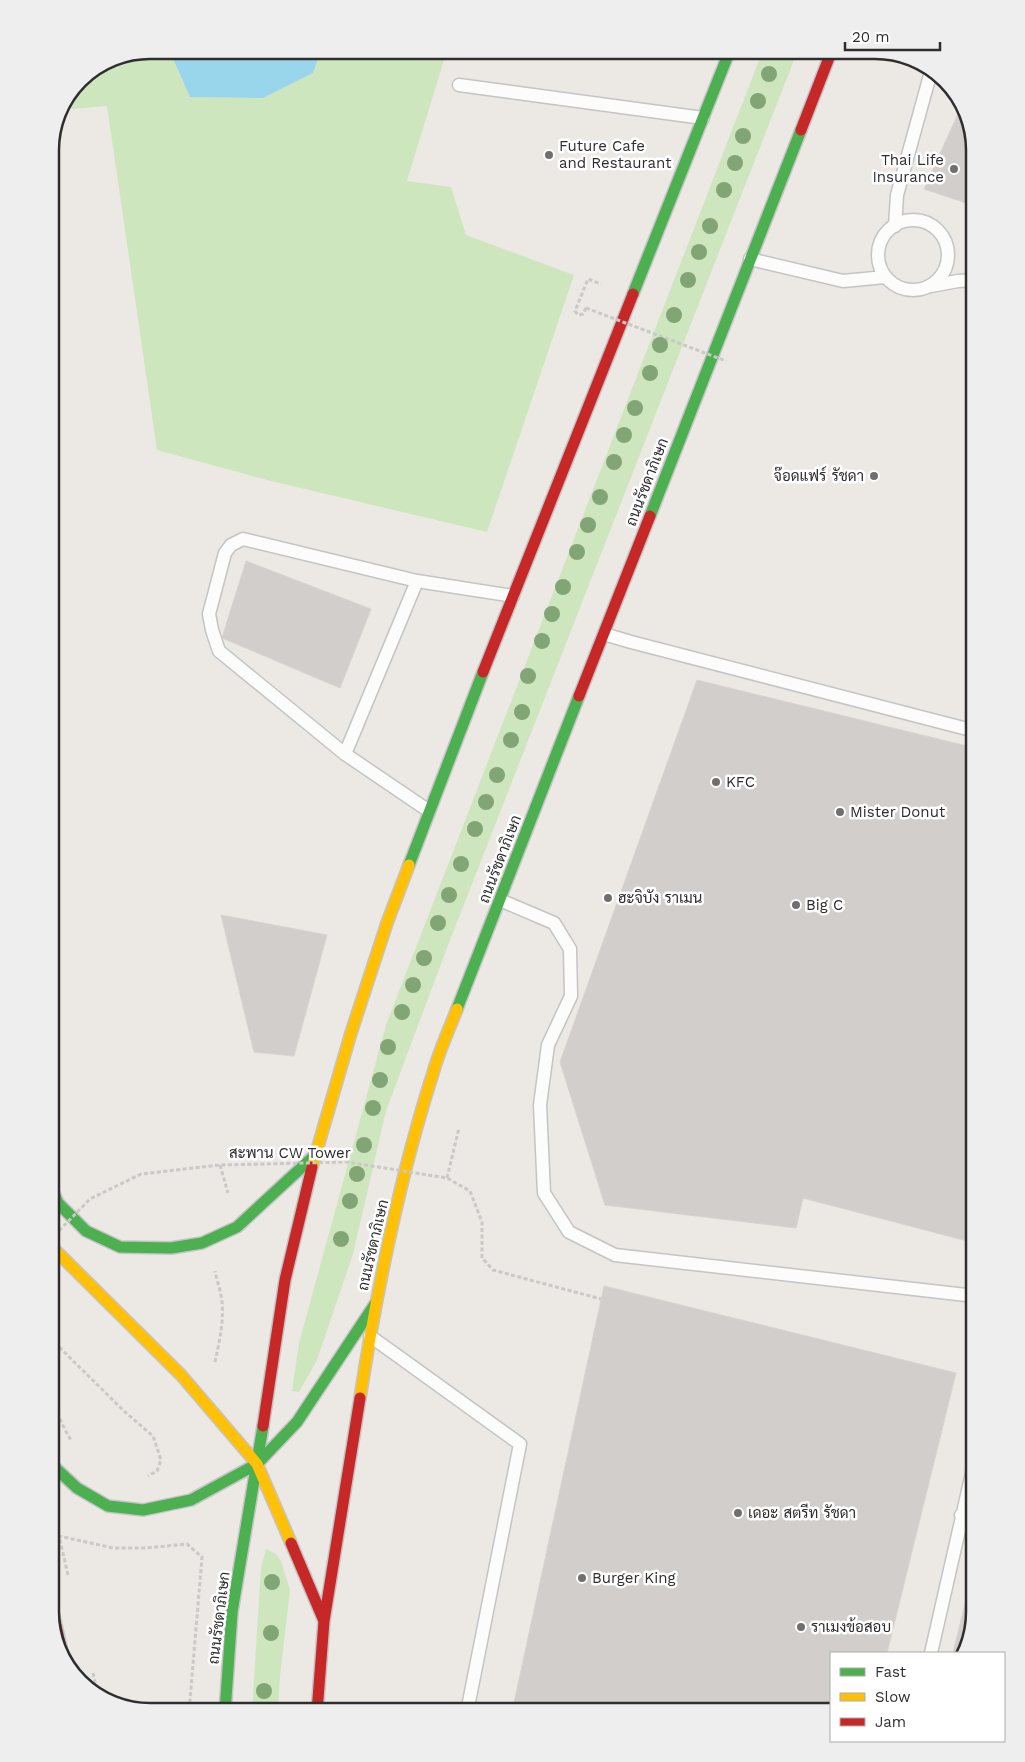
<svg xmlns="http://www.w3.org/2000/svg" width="1025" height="1762" font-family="'Work Sans',Sarabun,sans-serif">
<rect width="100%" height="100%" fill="#ece8e4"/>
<path fill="#cee6be" d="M149,50H169L190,97L263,98L313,73L321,50H447L407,181L451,187L466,235L574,275L487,532L267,480L157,450L107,106L59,110L60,106L79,79L112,57Z
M763,50H798L447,948L386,1111L353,1254L317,1360L299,1392L292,1391L299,1343L386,1025Z
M266,1549L276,1554L281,1561L290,1590L280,1676L278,1712H252L261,1568Z"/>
<path fill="#99d6ec" d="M169,50H321L313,73L263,98L190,97Z"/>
<path fill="#d1cecb" stroke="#d7d4d0" d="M963,103L965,106L975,150V206L924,189Z
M246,561L371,609L340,688L222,638Z
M697,680L975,748V1243L803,1198L796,1228L605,1205L560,1062Z
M221,915L327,935L294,1056L254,1052Z
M604,1286L956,1373L887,1653H831V1712H512Z
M975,1563V1613L963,1653H953Z"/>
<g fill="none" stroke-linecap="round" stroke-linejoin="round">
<defs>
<path id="lane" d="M459,85L703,118
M878 255a35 35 0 1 1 70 0a35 35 0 1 1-70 0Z
M895,226L897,195L932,68
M750,259L843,281L885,277
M931,286L958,281L975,280
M604,634L631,642L975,731
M345,754L417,581
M429,811L345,754L219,651L212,630L209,614L225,553L231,545L243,539L417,581L513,596
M500,900L554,923L570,949L571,996L548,1045L540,1105L544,1193L569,1232L615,1255L975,1296
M370,1336L520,1444L467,1712
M961,1515L975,1519
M931,1653L975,1460"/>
<path id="fast" d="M633,294L730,50
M650,516L801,130
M409,865L483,672
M457,1009L579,696
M50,1184L58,1203L86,1231L120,1247L171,1248L202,1243L237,1227L314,1156
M50,1463L77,1488L108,1506L143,1510L191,1500L257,1464L297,1422L375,1304
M225,1712L232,1612L263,1426"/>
<path id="slow" d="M312,1167L351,1033L387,923L409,865
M50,1245L181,1375L257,1464L291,1543
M360,1398C377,1289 399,1179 433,1073C439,1051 449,1030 457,1009"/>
<path id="jam" d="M801,130L832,50
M483,672L633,294
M579,696L650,516
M263,1426L285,1280L312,1167
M291,1543L324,1621
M50,1599L64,1661
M317,1712L324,1621L360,1398"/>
</defs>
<use href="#lane" stroke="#c5c4c5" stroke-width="15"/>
<use href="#fast" stroke="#c5c4c5" stroke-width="14"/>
<use href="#slow" stroke="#c5c4c5" stroke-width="14"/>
<use href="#jam" stroke="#c5c4c5" stroke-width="14"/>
<path stroke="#c9c9c8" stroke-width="3" stroke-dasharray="4 2.5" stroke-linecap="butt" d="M586,308L583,314L578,315L575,311L588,279L601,284
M220,1165L228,1193
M447,1178L459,1128
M50,1338L125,1412L153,1436L161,1460L157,1471L148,1476
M215,1362C219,1343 224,1323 222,1302C221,1292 217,1281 215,1271
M50,1381C52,1401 60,1423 71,1440
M68,1575L59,1536L113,1548H146L187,1544L202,1557L189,1712
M93,1673L98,1697"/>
<use href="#lane" stroke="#fcfcfb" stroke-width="12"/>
<use href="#fast" stroke="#4caf50" stroke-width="11"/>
<use href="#slow" stroke="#ffc107" stroke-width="11"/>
<use href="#jam" stroke="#c62828" stroke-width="11"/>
<path stroke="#c9c9c8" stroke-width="3" stroke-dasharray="4 2.5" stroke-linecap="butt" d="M586,308L726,361
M50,1240L90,1199L141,1174L220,1165L347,1162L447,1178L470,1191L482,1222V1258L493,1270L601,1299"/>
</g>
<g fill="#82a575">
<circle cx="769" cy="74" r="8"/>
<circle cx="758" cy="101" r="8"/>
<circle cx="743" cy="136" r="8"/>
<circle cx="735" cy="163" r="8"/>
<circle cx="724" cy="190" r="8"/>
<circle cx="710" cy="226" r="8"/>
<circle cx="699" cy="252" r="8"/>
<circle cx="688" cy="280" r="8"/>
<circle cx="674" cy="315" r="8"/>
<circle cx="660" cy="345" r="8"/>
<circle cx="650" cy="373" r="8"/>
<circle cx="635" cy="408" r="8"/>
<circle cx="624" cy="435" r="8"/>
<circle cx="614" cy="462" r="8"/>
<circle cx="600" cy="497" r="8"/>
<circle cx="588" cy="525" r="8"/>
<circle cx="577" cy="552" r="8"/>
<circle cx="563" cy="587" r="8"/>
<circle cx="552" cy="614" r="8"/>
<circle cx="542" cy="641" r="8"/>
<circle cx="528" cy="676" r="8"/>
<circle cx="522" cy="712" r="8"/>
<circle cx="511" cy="740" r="8"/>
<circle cx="497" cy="775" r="8"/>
<circle cx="486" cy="802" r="8"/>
<circle cx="475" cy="829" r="8"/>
<circle cx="461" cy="864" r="8"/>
<circle cx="449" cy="895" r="8"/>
<circle cx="438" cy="923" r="8"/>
<circle cx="424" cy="958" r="8"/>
<circle cx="413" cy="985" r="8"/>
<circle cx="402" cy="1012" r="8"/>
<circle cx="388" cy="1047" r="8"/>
<circle cx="380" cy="1080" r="8"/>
<circle cx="373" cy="1108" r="8"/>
<circle cx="364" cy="1145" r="8"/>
<circle cx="357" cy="1174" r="8"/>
<circle cx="350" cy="1201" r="8"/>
<circle cx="341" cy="1239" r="8"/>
<circle cx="272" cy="1582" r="8"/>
<circle cx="271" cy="1633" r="8"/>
<circle cx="264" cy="1691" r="8"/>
</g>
<g fill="#706f6e" stroke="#fff" stroke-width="2">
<circle cx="549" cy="155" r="5"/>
<circle cx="954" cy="169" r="5"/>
<circle cx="874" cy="476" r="5"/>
<circle cx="716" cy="782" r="5"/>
<circle cx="840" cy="812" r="5"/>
<circle cx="608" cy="898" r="5"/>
<circle cx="796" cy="905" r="5"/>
<circle cx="738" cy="1513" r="5"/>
<circle cx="582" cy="1578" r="5"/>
<circle cx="801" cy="1627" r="5"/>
</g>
<g text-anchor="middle" stroke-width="5" stroke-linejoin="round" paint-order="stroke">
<g font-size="15" fill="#2e2e2e" stroke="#fff" text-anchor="start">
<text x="559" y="151">Future Cafe<tspan x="559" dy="17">and Restaurant</tspan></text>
<text x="944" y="165" text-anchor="end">Thai Life<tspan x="944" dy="17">Insurance</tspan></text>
<text x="864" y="481" text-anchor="end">จ๊อดแฟร์ รัชดา</text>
<text x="726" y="787">KFC</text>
<text x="850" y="817">Mister Donut</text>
<text x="618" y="903">ฮะจิบัง ราเมน</text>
<text x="806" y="910">Big C</text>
<text x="748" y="1518">เดอะ สตรีท รัชดา</text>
<text x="592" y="1583">Burger King</text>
<text x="811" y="1632">ราเมงข้อสอบ</text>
</g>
<g font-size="15" fill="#2e2e2e" stroke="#fff">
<text transform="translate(647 482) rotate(-69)" y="5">ถนนรัชดาภิเษก</text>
<text transform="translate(500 859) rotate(-69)" y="5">ถนนรัชดาภิเษก</text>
<text x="290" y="1158">สะพาน CW Tower</text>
<text transform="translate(373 1245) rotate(-77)" y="5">ถนนรัชดาภิเษก</text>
<text transform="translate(219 1618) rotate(-83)" y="5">ถนนรัชดาภิเษก</text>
</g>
</g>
<path d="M0 0H1025V1762H0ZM150 59H875A91 91 0 0 1 966 150V1612A91 91 0 0 1 875 1703H150A91 91 0 0 1 59 1612V150A91 91 0 0 1 150 59Z" fill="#eee" fill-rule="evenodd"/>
<path fill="none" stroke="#2e2e2e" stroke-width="2.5" d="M150 59H875A91 91 0 0 1 966 150V1612A91 91 0 0 1 875 1703H150A91 91 0 0 1 59 1612V150A91 91 0 0 1 150 59Z"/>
<rect x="830" y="1652" width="175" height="90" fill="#ffffff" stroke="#ababab"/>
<rect x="840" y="1668" width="25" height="8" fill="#4caf50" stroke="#ababab"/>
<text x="875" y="1677" font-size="15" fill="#2e2e2e">Fast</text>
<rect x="840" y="1693" width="25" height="8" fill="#ffc107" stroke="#ababab"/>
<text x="875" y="1702" font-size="15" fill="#2e2e2e">Slow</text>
<rect x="840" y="1718" width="25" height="8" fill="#c62828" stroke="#ababab"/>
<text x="875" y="1727" font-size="15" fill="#2e2e2e">Jam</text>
<path d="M845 42v8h95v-8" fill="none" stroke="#2e2e2e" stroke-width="2.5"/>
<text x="852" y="42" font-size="15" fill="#2e2e2e" stroke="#ffffff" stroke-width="4" paint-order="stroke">20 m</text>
</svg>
